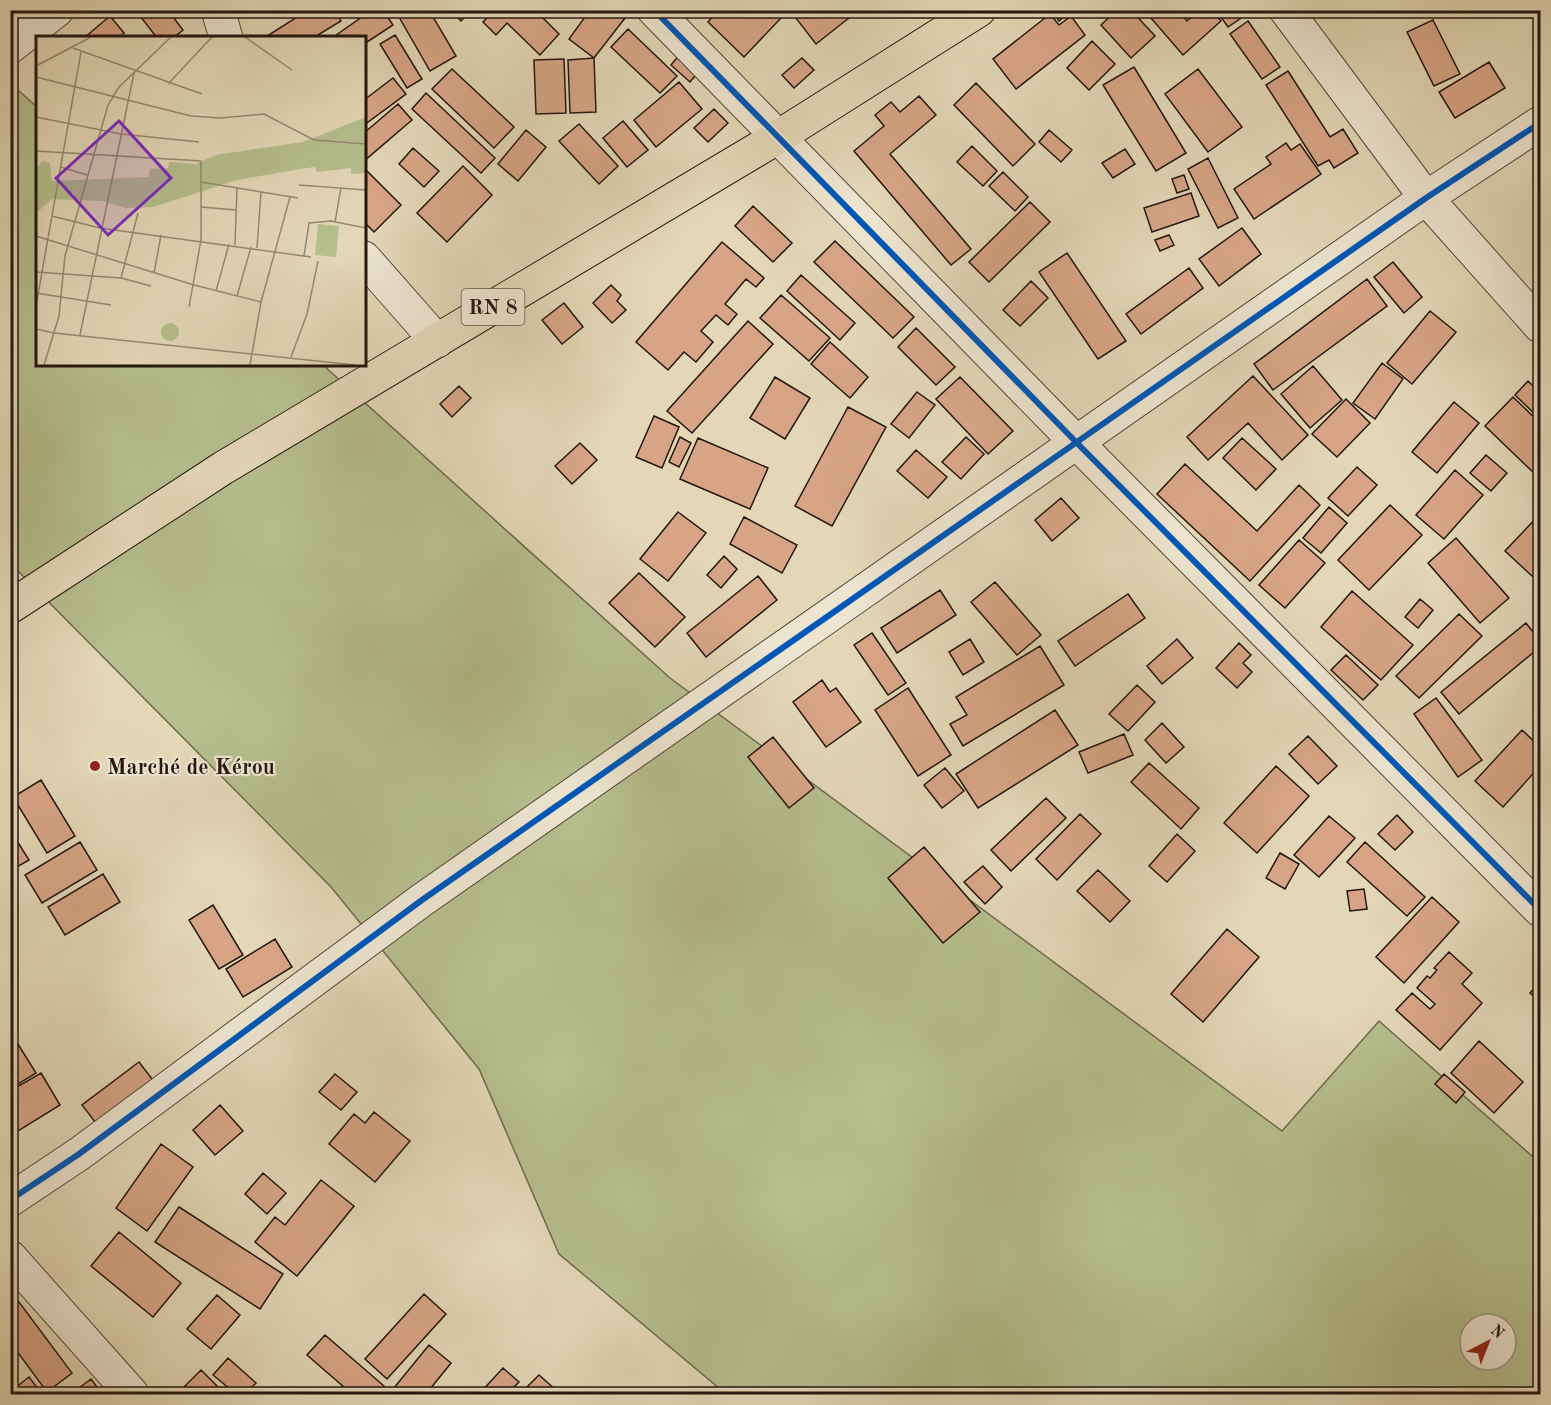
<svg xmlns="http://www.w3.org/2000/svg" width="1551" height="1405" font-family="'Old Standard TT',serif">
<rect width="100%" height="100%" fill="#e3d7b6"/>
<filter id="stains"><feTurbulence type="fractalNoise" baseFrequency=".00333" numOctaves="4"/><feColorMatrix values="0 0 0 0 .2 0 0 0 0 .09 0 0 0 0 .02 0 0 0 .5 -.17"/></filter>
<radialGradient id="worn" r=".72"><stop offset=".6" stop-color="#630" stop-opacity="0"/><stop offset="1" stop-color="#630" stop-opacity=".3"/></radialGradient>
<path fill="#b5be8d" stroke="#6c6a4e" stroke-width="1.5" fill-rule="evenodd" d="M10,83L37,107L38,364L323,365L670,678L1282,1131L1379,1021L1540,1163V1394H726L559,1254L479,1069L331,887L11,564ZM1470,1324H1506V1360H1470Z"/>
<path fill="#d7a586" stroke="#23170f" stroke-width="1.5" d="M138,10H168L183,30L173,38H157L137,12Z
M308,10H334L341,21L313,38H264Z
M372,10H383L393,25L364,44V38H332Z
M395,10H429L456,56L430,71Z
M450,10H471L461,21Z
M495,10H535L559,34L540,55L507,23L496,35L483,22Z
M590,10H615L625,18L594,58L569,39Z
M718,10H774L781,18L744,57L708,22Z
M796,10H859L816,44L792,13Z
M1052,10H1072L1059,21Z
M1117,10H1131L1155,36L1131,58L1101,25Z
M1144,10H1178L1187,21L1199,10H1211L1221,21L1183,55Z
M1216,10H1249L1250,12L1228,27Z
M1410,10H1430L1411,16Z
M1050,14L1059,25L1071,16L1085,35L1016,89L993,59Z
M110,16L124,33L119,38H84Z
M1433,20L1460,74L1434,86L1407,32Z
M1248,21L1280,67L1262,79L1230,34Z
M628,29L677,76L660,93L611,47Z
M395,35L422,79L407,88L380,44Z
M1092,41L1115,64L1089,90L1067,68Z
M681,53L700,70L690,82L671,65Z
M594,58L596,112L570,113L568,60Z
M802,58L814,70L794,88L782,75Z
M564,59L566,113L536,114L534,60Z
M1489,62L1505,88L1455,118L1439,92Z
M1134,67L1186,153L1156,171L1103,85Z
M452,69L514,127L494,148L432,89Z
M1198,69L1242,127L1208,152L1165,94Z
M1288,71L1330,137L1343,129L1358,153L1334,168L1329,160L1318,166L1266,85Z
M393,78L406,94L364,125V100Z
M679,82L702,109L656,147L634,120Z
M976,83L1035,144L1013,166L954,105Z
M426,93L495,158L481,173L412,109Z
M919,96L936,115L890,154L971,249L951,265L854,151L884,126L875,115L891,102L900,112Z
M398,104L412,120L364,161V133Z
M714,109L728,123L708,142L694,128Z
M623,121L648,150L627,167L603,138Z
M579,124L618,166L599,184L559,141Z
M526,130L546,147L518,181L498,164Z
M1049,130L1072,150L1061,162L1039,142Z
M1286,143L1291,150L1300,144L1321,174L1254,219L1234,189L1271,164L1266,157Z
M972,146L997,171L983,186L957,162Z
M413,148L439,171L424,187L399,164Z
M1125,149L1135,164L1113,178L1102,163Z
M1208,158L1238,218L1218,228L1188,169Z
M463,166L492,195L447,242L417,213Z
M365,169L401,205L374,232L364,222Z
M1003,172L1028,197L1015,211L989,186Z
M1184,175L1189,189L1177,193L1172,179Z
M1191,193L1199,216L1152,232L1144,208Z
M1030,202L1050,222L989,282L969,262Z
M753,206L792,243L773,262L735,226Z
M1242,228L1261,254L1219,286L1199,259Z
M1169,235L1174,245L1160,251L1155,240Z
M835,241L914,317L893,338L814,262Z
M722,242L764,278L756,287L746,279L725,304L737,314L728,325L716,315L701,331L713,342L696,362L684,352L668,370L636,342Z
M1067,253L1126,341L1098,359L1039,272Z
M1393,262L1422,297L1404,313L1374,277Z
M1189,268L1203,288L1141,334L1126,314Z
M801,275L855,323L840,340L787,291Z
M1367,279L1387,306L1273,390L1254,364Z
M1031,281L1048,298L1020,326L1003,310Z
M611,285L621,295L617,301L626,310L612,323L593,303Z
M781,295L830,338L809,361L760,318Z
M564,303L583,327L562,344L542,320Z
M1430,311L1456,332L1412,384L1387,363Z
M748,321L773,344L692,433L667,411Z
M916,328L955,367L936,385L898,347Z
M830,342L868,377L850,398L811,364Z
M1382,363L1403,379L1375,419L1353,403Z
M1313,366L1342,400L1310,428L1281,394Z
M1253,376L1308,435L1282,460L1248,423L1208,460L1187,437Z
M775,377L810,398L785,439L750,418Z
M960,377L1013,431L988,454L936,399Z
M1528,381L1540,393V414L1538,417L1515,395Z
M459,386L471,398L452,417L440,404Z
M917,392L935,405L909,438L891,424Z
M1513,397L1540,423V479L1485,426Z
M1346,399L1370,423L1337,457L1312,434Z
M1454,402L1479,423L1437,473L1412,452Z
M848,407L886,427L832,526L795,506Z
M654,416L679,427L662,468L636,457Z
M680,437L691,443L679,467L669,462Z
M966,437L984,454L961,479L942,462Z
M698,438L768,468L750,509L680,479Z
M1242,438L1276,469L1256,490L1223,458Z
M580,443L597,460L572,484L555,466Z
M916,450L947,477L928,498L897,471Z
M1486,455L1507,473L1491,491L1470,473Z
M1185,464L1257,531L1299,485L1320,505L1250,581L1157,494Z
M1357,467L1377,485L1348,516L1328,498Z
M1455,470L1483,495L1444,539L1416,515Z
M1061,498L1079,518L1052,541L1035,520Z
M1390,505L1422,535L1369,590L1338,560Z
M1329,507L1347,523L1321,553L1303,538Z
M678,512L706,533L668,581L640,559Z
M1540,514V567L1532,576L1505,551Z
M744,517L797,545L782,573L730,544Z
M1456,538L1509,598L1480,623L1428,563Z
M1299,540L1325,563L1285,608L1259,585Z
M724,556L737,569L721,588L707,575Z
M639,573L685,617L655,647L609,603Z
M758,576L777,600L706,657L687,633Z
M995,582L1041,635L1017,655L971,602Z
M940,590L956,615L897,653L881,628Z
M1352,591L1413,645L1381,680L1321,627Z
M1128,594L1145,618L1075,666L1058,641Z
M1420,599L1433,610L1418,628L1405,617Z
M1459,614L1482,636L1419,698L1396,676Z
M1526,623L1540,641V647L1459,714L1441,692Z
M872,633L906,683L888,695L854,645Z
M970,639L984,662L963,675L949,652Z
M1177,639L1193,658L1162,684L1147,666Z
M1239,643L1251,655L1243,663L1252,672L1237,688L1216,668Z
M1040,646L1064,685L963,746L950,724L967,715L956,697Z
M1346,655L1378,685L1363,700L1331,670Z
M822,680L830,692L836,688L861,722L826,747L793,702Z
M1137,685L1155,702L1128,731L1109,714Z
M908,688L951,755L918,776L875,710Z
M1436,698L1482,760L1458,777L1414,714Z
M1055,710L1078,745L978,808L956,774Z
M1162,723L1184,747L1166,763L1145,740Z
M1522,730L1540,747V766L1503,807L1475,781Z
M1124,734L1133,755L1088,773L1079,752Z
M1308,736L1337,766L1318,784L1289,754Z
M773,737L814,788L789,808L748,757Z
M1149,763L1199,808L1181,829L1131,782Z
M1276,766L1309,796L1257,853L1224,823Z
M945,768L964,791L942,808L924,785Z
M41,780L75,836L47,853L13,797Z
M1046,798L1066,818L1011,871L991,850Z
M1080,814L1101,834L1057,880L1036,859Z
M1397,815L1413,832L1395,850L1378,834Z
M1329,816L1355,838L1319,877L1294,855Z
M10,830L29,860L10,871Z
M1177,834L1195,851L1167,882L1149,866Z
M80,842L97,870L42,903L25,875Z
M1365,842L1425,897L1407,916L1347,862Z
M924,847L980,912L943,943L888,878Z
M1280,853L1299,864L1285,889L1266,878Z
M983,866L1002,887L985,904L964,882Z
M1098,870L1130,901L1110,922L1077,891Z
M103,874L120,902L65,935L48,907Z
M1364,889L1367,909L1350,911L1347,891Z
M1432,897L1459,922L1404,983L1376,957Z
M213,905L243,955L219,969L189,920Z
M1227,929L1259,957L1203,1022L1171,994Z
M275,939L292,967L243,997L226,969Z
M1449,952L1472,973L1462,984L1482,1003L1440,1050L1396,1010L1412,993L1430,1009L1435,1004L1417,988L1427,976L1430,978L1437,970L1434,968Z
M1540,982V1002L1530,993Z
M10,1021L17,1031L10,1035Z
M16,1041L36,1073L10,1089V1044Z
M1479,1041L1523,1082L1494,1113L1451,1073Z
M139,1062L156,1084L99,1127L82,1105Z
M41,1073L60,1105L10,1136V1091Z
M335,1074L357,1092L341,1110L319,1092Z
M1444,1074L1465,1092L1456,1103L1435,1084Z
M220,1105L243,1131L215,1155L193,1130Z
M374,1112L410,1141L375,1182L329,1144L354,1114L365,1123Z
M161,1144L193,1167L147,1231L116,1208Z
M263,1173L286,1193L267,1214L245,1194Z
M321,1180L354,1206L297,1276L255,1242L275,1217L285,1225Z
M179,1207L283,1274L260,1309L155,1242Z
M119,1232L181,1283L153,1317L91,1266Z
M10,1290L72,1373L47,1392L10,1342Z
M424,1294L446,1314L387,1379L365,1359Z
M217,1295L240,1315L211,1349L187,1329Z
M325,1335L384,1386L377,1394H352L307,1355Z
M429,1345L451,1363L426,1394H389Z
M228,1358L256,1383L245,1394H236L213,1375Z
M503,1368L519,1382L507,1394H479Z
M201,1370L220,1389L214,1394H177Z
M539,1375L557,1391L554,1394H520Z
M29,1377L42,1394H10V1392Z
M91,1379L102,1394H71Z"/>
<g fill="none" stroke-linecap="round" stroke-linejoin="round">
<defs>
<path id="minor" d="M218,10L226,38
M654,10L1076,442L1540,910
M1286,10L1426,198L1540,326
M10,47L57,10
M364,258L437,341
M10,1200L79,1154L422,900L1426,198L1540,123
M10,1257L132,1394"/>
<path id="primary" d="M10,607L223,468L778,137L979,10"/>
</defs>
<use href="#minor" stroke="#534739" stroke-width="35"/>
<use href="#primary" stroke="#23170f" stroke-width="35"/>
<use href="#minor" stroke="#ede5d0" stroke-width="33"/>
<use href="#primary" stroke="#e3d7b6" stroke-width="33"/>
<defs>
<path id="cycleway" d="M654,10L1076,442L1540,910
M10,1200L79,1154L422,900L1426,198L1540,123"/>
</defs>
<use href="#cycleway" stroke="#ede5d0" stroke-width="10"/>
<use href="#cycleway" stroke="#0057b8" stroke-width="6"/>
</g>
<circle fill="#8f2418" stroke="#ede5d0" stroke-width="2" cx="95" cy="766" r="6"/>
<g text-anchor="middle" stroke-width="4.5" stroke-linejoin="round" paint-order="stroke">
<rect fill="#ede5d0" stroke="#605549" stroke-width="1.5" x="461.5" y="289" width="63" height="36" rx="4.5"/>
<g font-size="21" font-weight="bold" fill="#23170f">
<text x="493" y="314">RN 8</text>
</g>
<g font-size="22" font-weight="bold" fill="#23170f" stroke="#ede5d0" text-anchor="start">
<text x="107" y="774">Marché de Kérou</text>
</g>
</g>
<g transform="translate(36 36)">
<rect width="330" height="330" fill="#e3d7b6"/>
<path d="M330,81V137L315,138V132L281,136L279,131L271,132L201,144L117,171L89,172L66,165L16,163L0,177V133L6,125L14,127L16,145L113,141L114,133L132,132L133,126L160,128L180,119L267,106ZM282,188L303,190L300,221L279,219ZM125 296a9 9 0 1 1 18 0a9 9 0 1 1-18 0Z" fill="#b5be8d"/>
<path fill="none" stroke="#968a73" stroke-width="1.5" d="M209,1L256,34M37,12L166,58M0,30L55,1M0,41L155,80L184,82L228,78L278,104L330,108M132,48L176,1M0,81L85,98L163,106M0,115L165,125V204L153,271M25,131L51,139M165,146L262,162M263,149L330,154M165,171L200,174M16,180L64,192L275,221M299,186L305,152M0,200L158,249L225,266M199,209L201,152M221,212L225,156M268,220L273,187L295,185L330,192M0,236L85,242L115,250M118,237L125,199M85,242L102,177M180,255L193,208M0,257L75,269M201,260L215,211M0,270L45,16M0,293L18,297M18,297L319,329M44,299L98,37M255,321L271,278L282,225M8,329L23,280L29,220L72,69L83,51L135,1M214,329L225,266L254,161"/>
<path fill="#7b2cbf" fill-opacity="0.15" stroke="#7b2cbf" stroke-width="3" d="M83,85L135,142L72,199L20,142Z"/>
<rect width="330" height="330" fill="none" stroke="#23170f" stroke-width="3"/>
</g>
<rect width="1551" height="1405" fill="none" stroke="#e3d7b6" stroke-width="36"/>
<rect x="12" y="12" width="1527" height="1381" fill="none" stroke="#23170f" stroke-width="3"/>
<rect x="18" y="18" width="1515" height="1369" fill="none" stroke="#23170f" stroke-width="1.5"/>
<g transform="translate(1488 1342) rotate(42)"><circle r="28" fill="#ede5d0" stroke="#9c9383" stroke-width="1.5"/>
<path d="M0-4.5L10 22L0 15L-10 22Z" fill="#8f2418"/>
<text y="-9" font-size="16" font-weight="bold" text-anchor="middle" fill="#23170f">N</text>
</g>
<rect width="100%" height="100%" filter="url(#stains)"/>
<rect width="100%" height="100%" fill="url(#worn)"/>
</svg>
